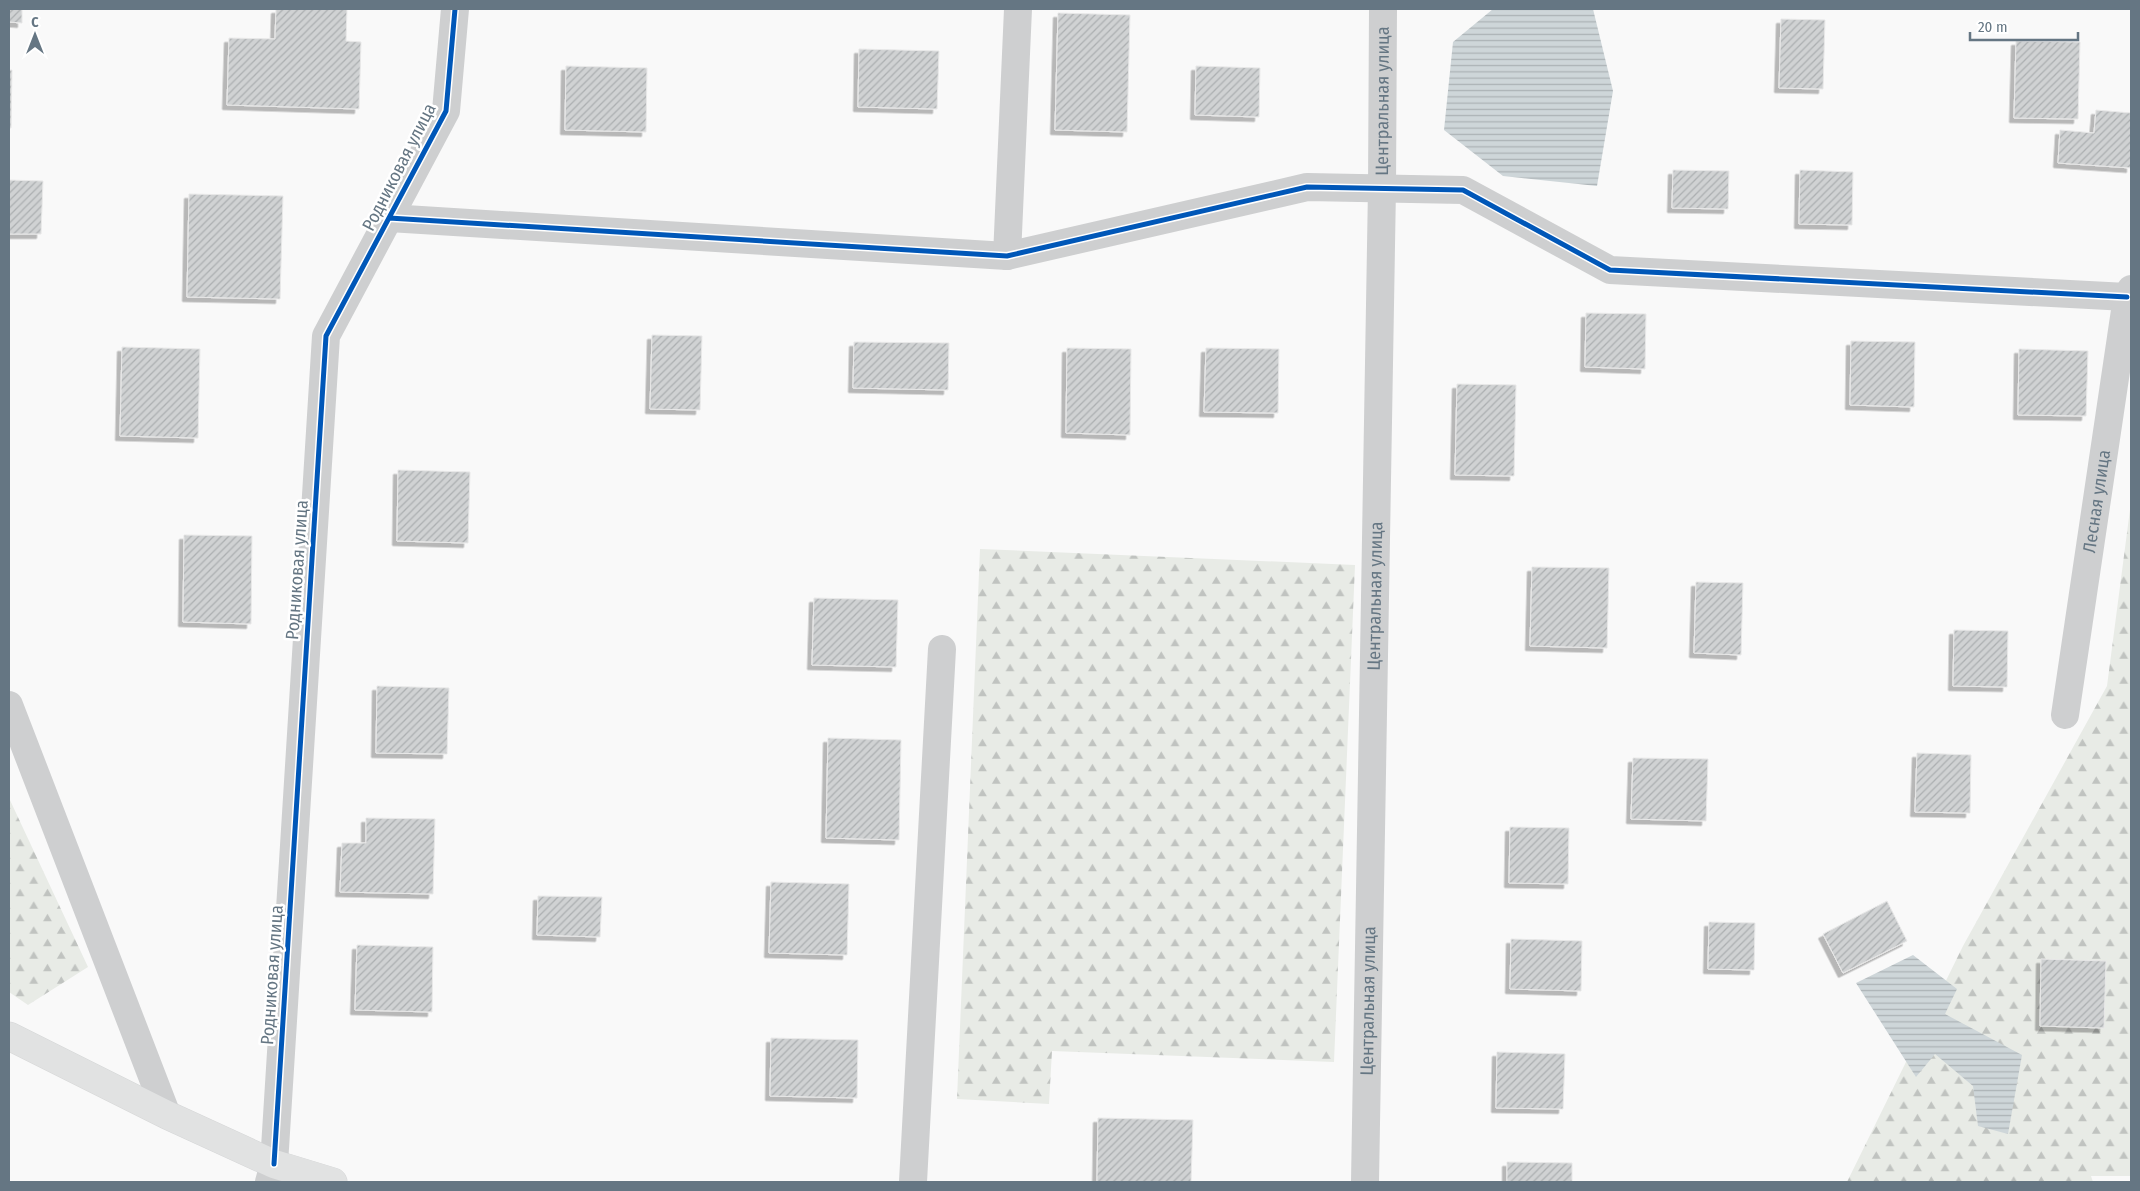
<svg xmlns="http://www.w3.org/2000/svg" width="2140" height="1191" font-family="'Fira Sans Condensed',sans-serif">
<defs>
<pattern id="forest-firs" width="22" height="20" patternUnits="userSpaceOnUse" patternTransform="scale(1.25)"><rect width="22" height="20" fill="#e8ebe6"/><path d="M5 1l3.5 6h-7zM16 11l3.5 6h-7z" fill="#c0c3c0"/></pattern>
<pattern id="water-rules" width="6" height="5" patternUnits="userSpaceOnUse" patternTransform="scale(1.25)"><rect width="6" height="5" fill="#ced6d9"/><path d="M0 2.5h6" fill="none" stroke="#abb2b5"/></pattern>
<pattern id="building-hatch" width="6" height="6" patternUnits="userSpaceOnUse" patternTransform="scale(1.25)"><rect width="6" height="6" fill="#d0d2d3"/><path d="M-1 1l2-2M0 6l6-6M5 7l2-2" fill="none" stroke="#acafb1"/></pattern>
<filter id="shadow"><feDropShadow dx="-4.5" dy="4.5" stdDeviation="0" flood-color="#0004"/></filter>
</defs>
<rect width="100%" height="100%" fill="#f9f9f9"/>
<path fill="url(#forest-firs)" d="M2131,502V1176H2091L2093,1182H1847L1963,946L2107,686Z
M980,549L1355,565L1334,1062L1052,1051L1049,1104L957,1099Z
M9,798L88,967L28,1005L9,992Z"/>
<path fill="url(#water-rules)" d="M1493,9H1593L1613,91L1597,186L1503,176L1444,130L1453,42Z
M1913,955L1957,989L1945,1014L2022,1055L2008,1134L1978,1126L1973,1086L1935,1054L1916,1077L1856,983Z"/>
<path fill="url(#building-hatch)" stroke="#e8e8e8" filter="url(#shadow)" d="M9,9H22V23L9,22Z
M276,9H347L346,41L361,42L359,109L227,105L229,38L275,39Z
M1058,13L1130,15L1127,132L1055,130Z
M1781,19L1825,20L1823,89L1779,88Z
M2016,41L2080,42L2078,119L2014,118Z
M859,49L939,51L937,109L858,107Z
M566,66L647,68L646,132L565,130Z
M1196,66L1260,68L1259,117L1195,115Z
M9,70H12L11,128H9Z
M2096,110L2131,113V168L2058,163L2060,130L2094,133Z
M1673,170L1729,171L1728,209L1672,208Z
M1800,170L1853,172L1852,225L1799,224Z
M9,180L43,181L41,234H9Z
M189,194L283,196L280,299L187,297Z
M1586,313L1646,314L1645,369L1585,367Z
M652,335L702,336L700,410L650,409Z
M1851,341L1915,342L1914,407L1850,405Z
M854,342L949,343L948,390L853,388Z
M122,347L200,349L198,438L120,436Z
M1067,348L1131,349L1130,435L1066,433Z
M1206,348L1279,349L1278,413L1204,412Z
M2019,349L2088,351L2086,416L2018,415Z
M1457,384L1516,385L1514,476L1455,475Z
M398,470L470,472L468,543L397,541Z
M184,535L252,536L251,624L183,622Z
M1532,567L1609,568L1607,648L1530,646Z
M1696,582L1743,583L1741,655L1694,653Z
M814,598L898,600L896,667L812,665Z
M1954,630L2008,631L2007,687L1953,686Z
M377,686L449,688L447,754L376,753Z
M828,738L901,740L899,840L826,838Z
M1917,753L1971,755L1970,813L1915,812Z
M1633,758L1708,759L1706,821L1631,819Z
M366,818L435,819L433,894L340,892L342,843H366Z
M1510,827L1569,828L1568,884L1509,883Z
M771,882L849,884L847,955L769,953Z
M538,896L602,897L600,937L537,935Z
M1887,901L1907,941L1843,973L1823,934Z
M1709,922L1755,923L1754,970L1708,969Z
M1511,939L1582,941L1581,991L1510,989Z
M357,945L433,947L432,1012L355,1010Z
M2041,959L2106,961L2104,1028L2040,1026Z
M771,1038L858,1040L857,1098L770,1096Z
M1497,1052L1565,1054L1563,1109L1496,1108Z
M1098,1118L1193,1120L1191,1182H1097Z
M1507,1162L1572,1163V1182H1507Z"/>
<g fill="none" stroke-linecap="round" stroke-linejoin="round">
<defs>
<path id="major" d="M9,1036L167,1115L274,1164L333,1182"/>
</defs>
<use href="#major" stroke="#d5d6d7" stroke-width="29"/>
<g stroke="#cecfd0" stroke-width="28">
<path d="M389,218L1007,256L1307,187L1463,190L1610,270L2127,297"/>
<path d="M1007,256L1018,9"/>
<path d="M9,705L167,1115"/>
<path id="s1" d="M2065,715L2127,297L2131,289"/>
<path d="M269,1182L274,1164L326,336L446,111L455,9"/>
<path d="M913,1182L942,649"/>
<path id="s2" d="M1365,1182L1382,188L1383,9"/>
</g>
<use href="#major" stroke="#e1e2e2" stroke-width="28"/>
<defs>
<path id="cycleway" d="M389,218L1007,256L1307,187L1463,190L1610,270L2127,297
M274,1164L326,336L446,111L455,9"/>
</defs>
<use href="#cycleway" stroke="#fff" stroke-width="8"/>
<use href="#cycleway" stroke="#0057b8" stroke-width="5"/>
</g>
<g text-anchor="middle" stroke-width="5" stroke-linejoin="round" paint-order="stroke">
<g font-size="18" fill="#657683" stroke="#fff">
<text dy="6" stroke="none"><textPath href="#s2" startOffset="1081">Центральная улица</textPath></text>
<text transform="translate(399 167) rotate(-63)" y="6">Родниковая улица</text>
<text dy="6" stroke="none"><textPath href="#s1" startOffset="216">Лесная улица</textPath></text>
<text transform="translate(297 570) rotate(-86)" y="6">Родниковая улица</text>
<text dy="6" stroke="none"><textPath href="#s2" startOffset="586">Центральная улица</textPath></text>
<text transform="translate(272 975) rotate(-86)" y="6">Родниковая улица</text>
<text dy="6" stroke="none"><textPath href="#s2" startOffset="181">Центральная улица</textPath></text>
</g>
</g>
<rect width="2140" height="1191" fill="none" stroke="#657683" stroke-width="20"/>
<g transform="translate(35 35)" stroke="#ffffff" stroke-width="4" paint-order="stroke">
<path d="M0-4L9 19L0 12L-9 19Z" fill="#657683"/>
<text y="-8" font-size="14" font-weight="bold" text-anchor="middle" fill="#657683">С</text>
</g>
<path d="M1970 32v8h108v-8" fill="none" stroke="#657683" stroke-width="2.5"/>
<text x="1978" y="32" font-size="15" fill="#657683" stroke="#ffffff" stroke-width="4" paint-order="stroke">20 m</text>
</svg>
